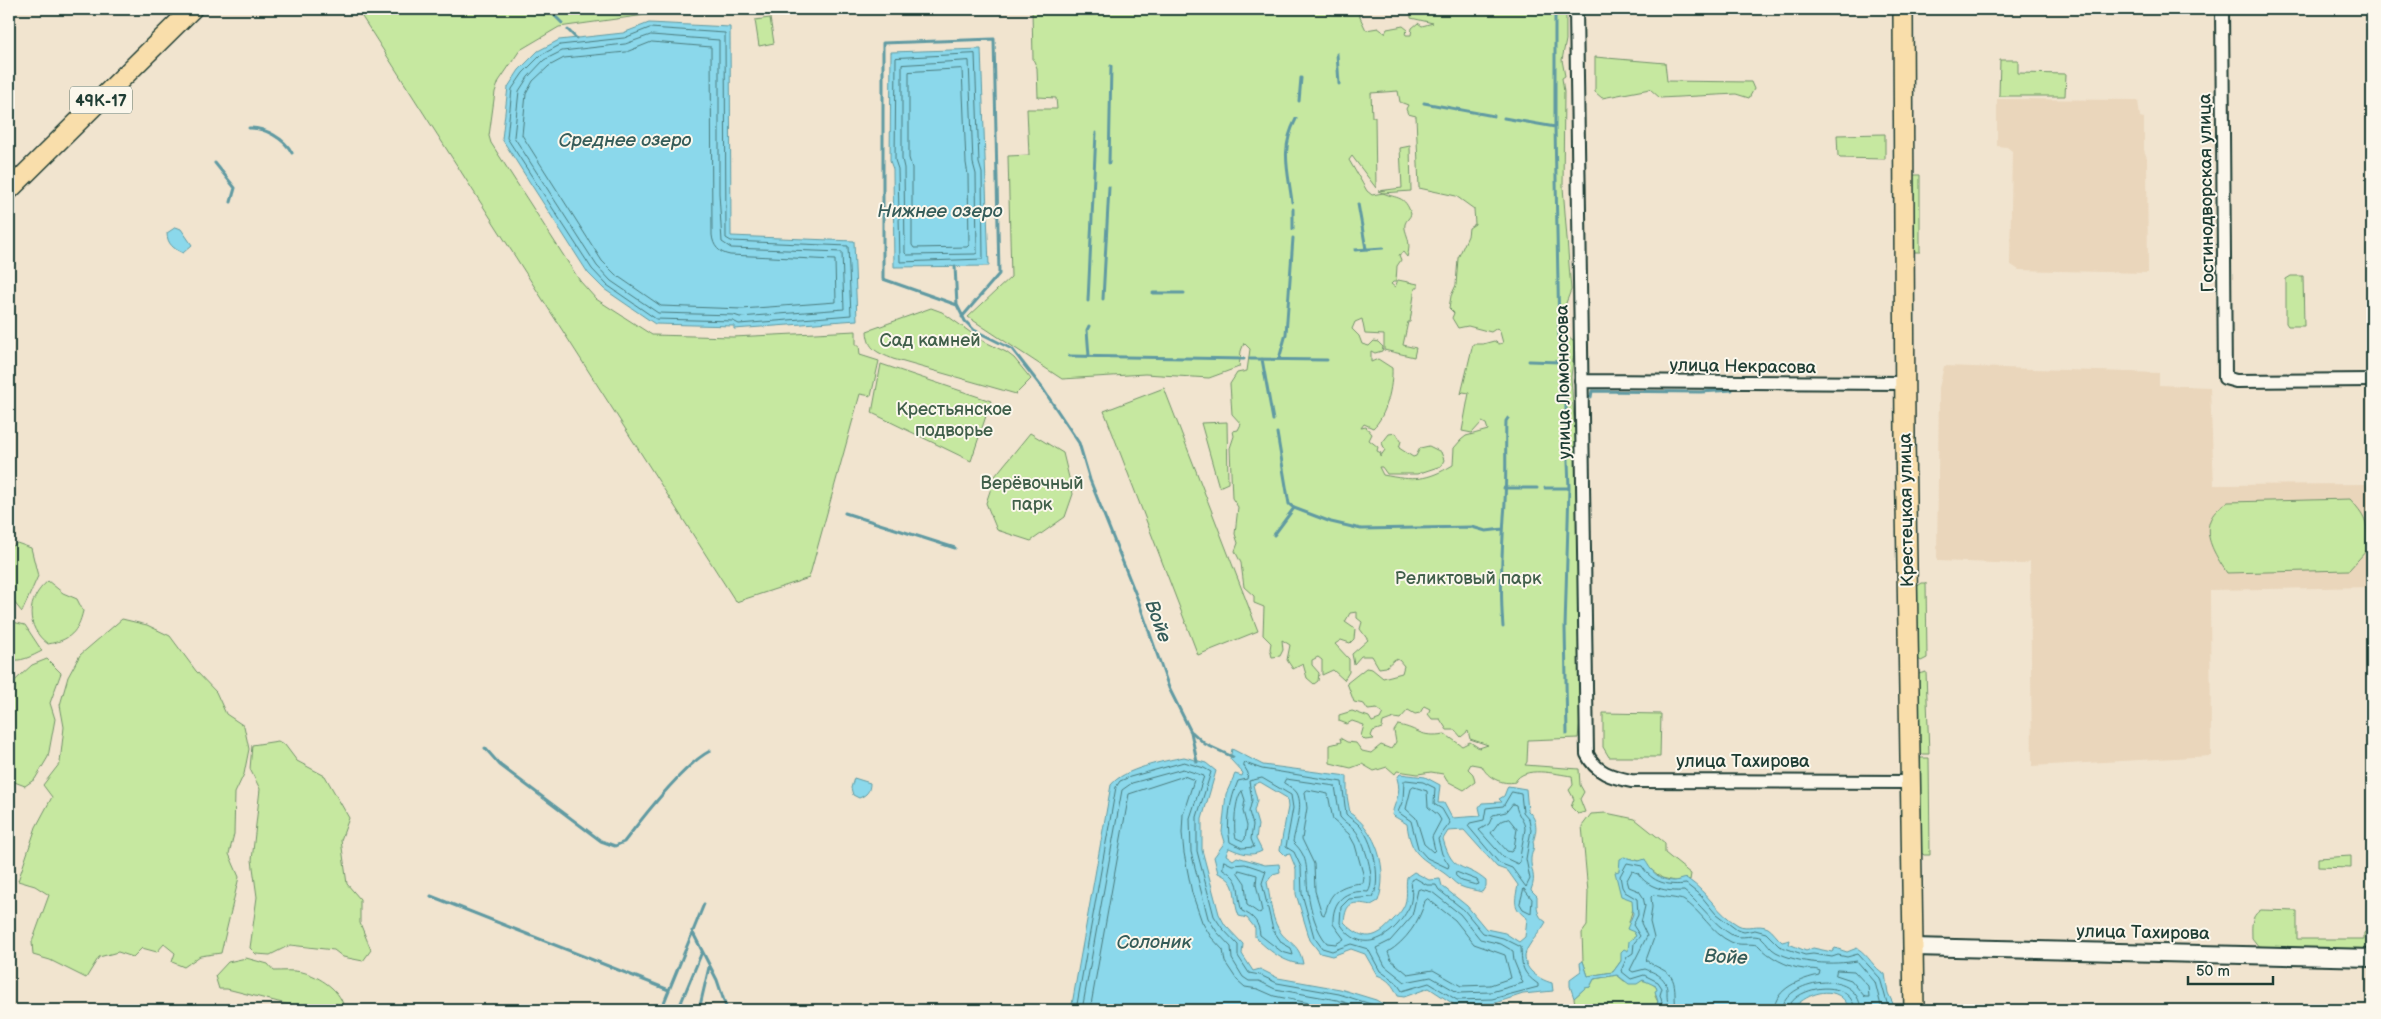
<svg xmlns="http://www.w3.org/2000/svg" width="2381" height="1019" font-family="'Balsamiq Sans',sans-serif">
<rect width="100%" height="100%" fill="#f1e4cf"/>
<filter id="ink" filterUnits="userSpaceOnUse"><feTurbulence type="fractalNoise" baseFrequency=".02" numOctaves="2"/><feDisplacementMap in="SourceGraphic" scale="10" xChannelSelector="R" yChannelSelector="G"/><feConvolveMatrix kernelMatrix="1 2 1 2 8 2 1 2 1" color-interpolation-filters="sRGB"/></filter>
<g filter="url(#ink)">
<path fill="#ead6bb" d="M1997,99L2138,100L2140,117L2144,118V150L2147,158L2148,273L2019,270L2010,264L2012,151L2007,147L1997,146Z
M1944,366L2159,373V385L2210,387L2214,485L2372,484V587L2210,590L2211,756L2032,766L2030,561L2024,564L1937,561L1939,388Z"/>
<path fill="#c6e8a0" stroke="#72926a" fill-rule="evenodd" d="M357,9L777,10L652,14L559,27L520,50L499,81L495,92L489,136L491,143L580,281L596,299L652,335L733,337L856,331V345H859L860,355L879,361L871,396L860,394L809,578L736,602Z
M1032,9H1356L1366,30L1378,28L1385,33L1387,29L1403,26L1408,30L1405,33L1406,35H1411L1412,28L1418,23L1422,26L1433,23L1411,18V9H1566V40L1562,60L1565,76L1562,78L1564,92L1563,187L1571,290L1566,303V335L1575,343L1571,377L1578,477L1581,634L1579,680L1581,712L1578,738L1528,740L1527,762L1525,765L1579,769L1580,785L1584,792L1580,799L1585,812L1578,814L1571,807L1574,799L1569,790L1573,785L1572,776C1555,774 1524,765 1515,782C1503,785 1487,778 1482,766L1471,764L1468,769L1473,774L1475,782L1464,790L1447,781L1443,774L1431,772L1418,774L1397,771L1395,774L1387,767L1374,771L1362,764L1351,768L1330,763V745L1341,742L1340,738L1347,742L1356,743L1362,751L1371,753L1381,745L1391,749L1396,742L1394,731L1398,725C1420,729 1419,738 1445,734L1462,746L1470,742L1479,748L1488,745L1470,739L1468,731L1461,737L1455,730H1447L1440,719H1432L1428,714L1430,709L1424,706L1420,713L1415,714L1408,710L1400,719L1394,718L1383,722L1382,728L1373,731L1371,736L1374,739L1365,740L1361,736L1364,725L1352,721L1347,724L1339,721V715L1352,711L1369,717L1372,722L1380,719L1383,713L1377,709L1368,710L1364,704L1354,702L1347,683L1366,668L1372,669L1383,678L1402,673L1404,666L1399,660L1395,659L1386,667L1379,668L1372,656H1361L1354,664L1352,654L1368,640L1360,629L1362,622L1357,618V612L1350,613L1345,622L1355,629L1354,639L1350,643L1341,640L1335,644L1349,659V672L1344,680L1333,670L1322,675V660L1318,657L1312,660V665L1319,673L1318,681L1314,684L1307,678L1303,664L1293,669L1287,660L1290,645L1282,640L1283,650L1280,656L1272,657L1270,649L1271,643L1263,635L1264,607L1254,603V596L1244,587L1241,563L1235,551L1238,543L1235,534L1238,507L1232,498L1230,448L1234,436L1233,431L1238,430L1241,424L1232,414L1230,384L1237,373L1247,371L1250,349L1244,343L1241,351L1239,367L1209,378L1145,374L1062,379L968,317L1011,277L1008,156L1029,155L1027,109H1057L1056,98L1038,97L1037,68L1033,59ZM1398,91L1400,102L1408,105L1406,109L1408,114L1416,116L1419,188L1456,196L1474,209L1475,224L1469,228L1468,236L1458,258L1456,285L1451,296L1449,308L1454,313L1452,318L1458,328L1468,326L1491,332L1497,328L1500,332L1503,343L1499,344L1494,341L1483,344H1473L1461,394L1463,392L1469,393L1462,431L1472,433L1482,422L1486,424L1488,430L1466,436L1461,440L1454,448L1453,465C1426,481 1414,481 1383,475L1379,467H1382L1387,474H1417L1441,466L1444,460L1441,452L1429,446L1420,448L1416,456L1413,457L1399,448L1401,441L1396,433L1389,434L1382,443L1385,450L1380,457L1381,453L1377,451L1378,447L1369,440L1372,434L1366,427L1361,428L1364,424L1373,428C1386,417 1393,386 1392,368L1378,359L1371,362V351L1375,353L1382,351L1383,347L1378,342L1374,341L1369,346L1362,344L1359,336L1352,329L1355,322L1362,319L1365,334L1384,335V350L1414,357L1416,348L1403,345L1408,322H1410L1415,288H1418V284L1398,280L1395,287L1391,284L1393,282H1396L1397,266L1401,260L1399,255L1403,252L1407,257C1413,240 1403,232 1405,224C1406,220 1410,218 1411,214C1405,195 1397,199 1383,193L1411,191L1410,146L1400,148L1402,188L1378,191L1383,193L1372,195L1367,191L1349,160L1352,156L1376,188L1375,117H1372L1371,93Z
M770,18L774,43L759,46L755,20Z
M1595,57L1665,63L1667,81L1751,82L1754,89L1749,98L1736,94L1660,98L1650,89L1602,98L1595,92Z
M2000,60H2018V73L2066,74L2065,96H1999Z
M1885,134V159L1840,158L1838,156L1837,135Z
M1913,175H1920V252H1914Z
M2291,276H2303L2304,326H2288L2286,323V279Z
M931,308L942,312L981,340L1006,352L1014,358L1031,379L1016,394L893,359C877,352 868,350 867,331Z
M881,364L991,401L971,461L872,413Z
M1164,388L1258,631L1198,655L1104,411Z
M1227,422L1228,483L1219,487L1201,423Z
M1030,433L1063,453L1073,494L1065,517L1031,541L997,530L986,503L995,476Z
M2350,499C2369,520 2367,523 2367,550L2349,570L2227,573C2211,549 2194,521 2228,502Z
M17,543L31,548L38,576L22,612L9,596V549Z
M48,581L63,593L77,599L83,611C78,632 70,640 48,644C25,627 26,599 48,581Z
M1922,583H1926L1927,658L1921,661L1917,658L1916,587Z
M122,619L147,625L170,636L196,671L216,692L226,714L244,726L249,749L244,774L235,793L234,834L229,854L239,877L221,953L200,956L184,967L172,962L175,953L164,944L157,952L142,948L133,957L118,952L99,957L86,978L50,960L33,955L32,942L49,895L35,886L18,881L36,827L52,797L43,785L60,763L64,727L60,705L68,677L80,655Z
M9,621L25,625L42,651C32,656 20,663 9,659Z
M47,659L61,673L50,703L55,719L48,757L35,779L25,786L9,780V686L32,665Z
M1926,672L1929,754H1918V674Z
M1603,713L1661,714L1660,757H1609L1603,747Z
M278,741L285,745L297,761L325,776L349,818L341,840L347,884L360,899V923L371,950L363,961L343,957L334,950L290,945L270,955L256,954L250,948L257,897L252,860L260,789L250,769L252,745Z
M1918,758H1929L1930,855H1924L1920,852Z
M1606,813L1635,819L1665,843V853L1691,874L1690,880L1685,879L1675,881L1662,878L1640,861L1627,858L1634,905L1629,922L1636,936L1628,951L1613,972L1588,976L1583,961L1582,933L1587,926L1588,892L1582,826L1591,814Z
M2351,856V868L2318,867V858Z
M2261,910L2297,911V939H2364V933L2368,929L2372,931V946L2367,949L2259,947L2252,938C2252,927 2250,916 2261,910Z
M246,958L268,964L274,971C282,971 293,970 302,972C319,976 343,991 344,1010H310L227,989H219L215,976L228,962Z
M1617,975L1624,981C1636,980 1651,978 1658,990L1655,996L1658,1002L1653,1010L1589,1008L1576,1010L1574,998L1585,988L1590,987L1594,979Z"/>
<path fill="#8bd8eb" stroke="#609aa2" d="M649,23L730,27L731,236L854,241L857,320L734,329V326L655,324L604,289L588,273L502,139L508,87L519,70L538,51L559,40L623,33Z
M981,49L989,266L894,267L893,169L890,161L891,52Z
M176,227L181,229L192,245L183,253C174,249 167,244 167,233Z
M1232,749L1263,765L1347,776V796L1350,813C1377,831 1389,870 1378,901L1371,905C1352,901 1346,902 1344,922C1363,942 1376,940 1393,920C1396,917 1401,912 1403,908C1409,898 1405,887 1407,877L1414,872L1429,880L1440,879L1442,886L1467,906L1486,929L1505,933L1519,942L1525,937L1527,918C1512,908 1515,901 1518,885L1508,871L1497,867L1464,830L1448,831L1443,839C1453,875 1464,862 1486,881V886L1482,892C1475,890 1466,889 1460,886C1454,883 1450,877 1444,873C1421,857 1411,856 1407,824L1392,815C1395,799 1402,795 1397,778L1400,774L1425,777L1440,785L1438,803H1444L1452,818L1481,816L1479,807L1482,803L1502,802L1499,799L1504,796L1508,786L1526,789L1528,811C1538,820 1537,830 1533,842C1535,848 1532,851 1531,858C1530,871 1537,875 1531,890L1537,896C1537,907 1536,916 1546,922C1541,932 1532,939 1527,949C1519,966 1537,979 1552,983L1553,991L1523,994L1492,1004L1455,1005L1429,988L1404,997L1398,996C1393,985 1388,979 1377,975L1365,954L1351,949L1332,956L1320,953L1310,940L1296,894V869L1290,854L1285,855L1280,850L1288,807L1287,798L1260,782L1253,785L1257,800L1254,811L1258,825L1256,839L1262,851C1251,857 1240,853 1229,848L1226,855L1233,860L1237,857L1265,865L1279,864L1280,872L1273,874L1267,882C1270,896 1271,916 1278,928C1286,944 1299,941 1303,964C1285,964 1267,949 1255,937V928L1247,918L1239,916C1231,897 1241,883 1218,873L1214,857L1225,842L1222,832L1226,794L1235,774L1242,776L1243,773L1230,759Z
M1184,757L1206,763L1216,771L1202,819V850L1219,914L1225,925L1243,944L1242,954L1253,971L1260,969L1278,978L1340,989L1376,1000L1393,1010H1071L1111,785C1123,769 1164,761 1184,757Z
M854,778L870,783C870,791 867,795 859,798L853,795L851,788Z
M1624,857L1639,861L1645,859C1650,871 1660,881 1674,881C1679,881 1685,876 1689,880C1707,892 1718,914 1738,925C1747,930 1758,923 1768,928C1773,931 1777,938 1782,942L1790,940L1789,944L1806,951L1813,948L1832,952L1835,948L1847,952L1857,948C1869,955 1873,968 1885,974L1888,993L1896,1010H1851C1848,1005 1843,997 1838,995C1823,987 1801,998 1792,1010H1653L1658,1002L1655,991L1657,990L1656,986L1643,980L1637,984H1629L1617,975L1594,979L1590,987L1585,988L1574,998L1570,986V979L1581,971L1580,963L1583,961L1588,976L1613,972L1621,961V952L1624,949L1628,951L1629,941L1636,936L1634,932L1627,929L1633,914L1632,900L1621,896L1615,872L1619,871L1620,859Z"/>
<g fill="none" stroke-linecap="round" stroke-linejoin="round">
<path stroke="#4a7b7d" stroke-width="1" d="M650,28L725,33L726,238L731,241L848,246L851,315L739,324L733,321L656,319L607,285L592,269L507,138L512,89L523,73L541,55L560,45L624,38Z
M651,35L719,40V193L722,242L731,248L842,252L844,309L740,317L734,315L658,313L611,281L597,266L514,137L519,91L528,77L544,60L562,51L625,44Z
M652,42L711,47L712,235C713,246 719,253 730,255L835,260L836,302L742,309L661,306L616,275L602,261L522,135L526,94L533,81L549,66L564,58L626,52Z
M975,54L979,163L982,173L983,259L900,262L898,169L895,160L896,58Z
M969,61L973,163L976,174L977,253L975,254L907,255L905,253L904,168L902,159V65Z
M962,69L966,163L968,175L969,245L967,247L914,248L912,245V168L909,158V72Z
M1245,763L1262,769L1342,782L1346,814C1349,818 1354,820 1358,824C1373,838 1382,879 1373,897L1349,899L1341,907L1340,923C1360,957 1392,938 1407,911C1413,902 1412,890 1411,880L1415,878L1427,885H1436L1439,890L1464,910L1483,933L1503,938L1521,947C1522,966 1521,972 1538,984V987L1492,999L1457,1000L1429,983L1402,991L1396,982L1380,971L1368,949L1351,944L1332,951L1322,948L1314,937L1302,894L1301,867L1294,852L1286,847L1293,808L1291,795L1262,778L1249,781L1252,800L1249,812L1253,825L1251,839L1254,847L1242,848L1230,842C1226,822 1230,800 1238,781L1247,779L1248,773L1244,766Z
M1286,779L1335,786L1340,817C1344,823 1351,825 1355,830C1364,841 1377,880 1368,892C1345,889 1332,901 1333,924L1344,939L1336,944L1327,943C1316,931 1310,908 1308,892C1305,871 1311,859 1293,842C1295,829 1304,806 1297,793C1294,788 1288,786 1284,783Z
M1406,780L1423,782L1435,788L1434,804L1442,809L1450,823L1438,839L1442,854L1449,865L1448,868L1427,858L1418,848L1411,821L1398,812L1403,800L1404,782Z
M1414,787L1427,791L1428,807L1438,815L1441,820L1432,837L1435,850L1433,852L1424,844L1416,818L1406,809L1411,789Z
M1308,790L1328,794L1333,820L1349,834L1355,845L1364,877L1363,883C1348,884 1333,888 1328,904C1326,908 1327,911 1324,915L1322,914L1315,891L1314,864L1302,839L1307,808L1305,792Z
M1242,791L1245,800L1243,811L1247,826L1245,839L1243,841L1236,838C1233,830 1235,796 1242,791Z
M1512,792L1521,794L1523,812L1529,819L1531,830L1526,859L1530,879L1526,887L1512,868L1499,863L1468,826L1470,823L1484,820L1486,808L1503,806Z
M1513,804L1516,805C1517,815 1525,821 1525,829C1524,839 1520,850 1520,862L1518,864L1503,857L1479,830L1489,824L1493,815L1506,812Z
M1509,819L1517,829L1514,848L1511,852L1507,851L1491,833L1499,822Z
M1224,861L1232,865L1245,864L1266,871L1262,883L1273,930L1282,943L1291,948L1293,955L1282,952L1260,935C1259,923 1254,916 1242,911C1235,892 1245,882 1223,869Z
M1239,870L1257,875L1256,884L1262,911L1260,914L1247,905L1245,883L1238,873Z
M1456,872L1477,880L1479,884L1476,885L1462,881L1456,876Z
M1421,889L1432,892L1460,914L1480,939L1501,944L1513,951L1514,961L1523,983L1491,992L1459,993L1431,977L1405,982L1385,966L1376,948L1390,941L1412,916L1418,890Z
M1524,889L1532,899L1531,913L1523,909L1520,904Z
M1428,899L1455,920L1474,944L1505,955L1511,978L1490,985L1461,986L1433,970L1408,974L1391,960L1388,952C1406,941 1420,921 1425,901Z
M1837,970L1854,971L1868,986L1869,997H1865L1851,980L1836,975Z
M1076,1010L1116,787L1120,781L1130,777L1184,762L1204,768L1211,772L1197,817V851L1214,916L1222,928L1238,945V956L1249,973L1260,975L1277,983L1339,994L1374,1005L1383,1010
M1082,1010L1122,790L1132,783L1183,769L1204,776L1190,818L1191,852L1208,918L1217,932L1231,947L1232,959L1243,977L1249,981H1259L1275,989L1337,1000L1370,1010
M1090,1010L1129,794L1184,776L1194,780L1183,814L1182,833L1184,853L1192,893L1202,922L1211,937L1223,950L1225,962L1237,980L1245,987L1258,989L1274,996L1344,1010
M1659,1010L1662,1002L1660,995L1662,988L1658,982L1644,975L1631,979L1621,971L1627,957L1633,953L1634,943L1640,936L1633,925L1638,915L1637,899L1625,892L1622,887L1620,876L1627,863L1642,866C1652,883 1668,886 1686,884L1701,896L1716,914L1737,930L1744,932L1755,930L1766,933L1779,946L1805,955L1813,954L1832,957L1838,955L1847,957L1858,954L1880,978L1889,1010
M1666,1010C1669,1004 1667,1001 1667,994C1668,979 1659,974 1645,969L1633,972L1630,970L1647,936L1641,923L1645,906L1643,897L1639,891L1629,887L1627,880L1632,871L1638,873C1647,888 1667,892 1684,891C1701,904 1713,924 1732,935C1742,940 1753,933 1762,938C1767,942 1770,949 1776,952C1799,964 1833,965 1857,961L1875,982L1882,1010
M1674,1010C1676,1004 1675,1000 1675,994C1675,968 1661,972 1646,960L1654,938L1650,922L1652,907L1651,897L1653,895C1659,896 1681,899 1683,900C1701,910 1711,933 1731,942C1740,946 1748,943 1758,945C1769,957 1787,967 1804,969C1810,970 1814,968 1820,971L1819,975C1801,979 1775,988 1774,1010
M1782,1010C1783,980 1858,966 1861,1010
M1788,1010C1791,987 1851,975 1855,1010"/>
<path stroke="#609aa2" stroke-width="3" d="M548,9L562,23
M1330,9L1331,13
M1555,9V127L1559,335L1561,362L1565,382L1569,488L1565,628L1567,734
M568,30L576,38
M1337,54L1339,84
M1299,101L1301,78
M1424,103L1494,116
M1504,118L1555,127
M249,128C264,127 285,139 292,153
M215,163L235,188L231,202
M1109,163L1111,66
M1292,202C1288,170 1280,149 1296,119
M1358,204L1366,249
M1293,209V229
M1355,250L1383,248
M955,266L957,305L965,321L974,330L1012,349L1043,389L1079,443L1090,480L1138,600L1169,688L1191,732L1197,762
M1153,293H1184
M1103,299L1109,187
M1088,301L1096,133
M957,305L883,279V43L994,39L999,274L962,317
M1089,326L1087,330L1089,356
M1069,356L1244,359
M1250,359L1327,360
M1262,359L1273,420
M1279,359L1286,334L1293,238
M1529,361L1560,362
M1587,397H1591L1592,391L1701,392L1732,390
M1277,433L1289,504L1294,508L1331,522L1361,529L1472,527L1486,531L1503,529
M1504,488H1537
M1545,488H1569
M845,513L955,548
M1274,535L1294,508
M1503,627C1500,590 1502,553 1504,517C1507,485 1505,452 1506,421L1508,418
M1192,732L1205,744L1233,757
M485,748L500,765L601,841L615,846L624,842C643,817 684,764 710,751
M431,896L669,990
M692,931L717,980L727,1010
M661,1010L704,904
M678,1010L702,952
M699,1010L709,967"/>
<defs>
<path id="street" d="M1576,9L1587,754C1596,773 1612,777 1631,781L1911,782
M2222,9L2225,378L2236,381L2372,380
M1581,381L1905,383"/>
<path id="secondary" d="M1913,947L2372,958"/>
<path id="primary" d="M1903,9L1905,439L1914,1010
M9,190L192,9"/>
</defs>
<use href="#street" stroke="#1f3d34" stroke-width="16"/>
<use href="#secondary" stroke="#1f3d34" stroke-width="20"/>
<use href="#primary" stroke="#1f3d34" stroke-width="22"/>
<use href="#street" stroke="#fbf7ec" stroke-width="12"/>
<use href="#secondary" stroke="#fbf7ec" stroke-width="16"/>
<use href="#primary" stroke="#f9deab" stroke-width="19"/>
</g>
</g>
<g text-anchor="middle" stroke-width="4" stroke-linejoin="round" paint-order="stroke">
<rect fill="#fbf7ec" stroke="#61756b" stroke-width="1" x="70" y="86.5" width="62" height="27" rx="4"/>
<g font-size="16" font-weight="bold" fill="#1f3d34">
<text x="101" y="106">49К-17</text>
</g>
<g font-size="18" fill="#1f3d34" stroke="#fbf7ec">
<text transform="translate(2206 193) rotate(-91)" y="6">Гостинодворская улица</text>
<text transform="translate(1743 366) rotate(1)" y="6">улица Некрасова</text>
<text transform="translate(1563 382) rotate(-91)" y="6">улица Ломоносова</text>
<text transform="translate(1906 510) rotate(-91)" y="6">Крестецкая улица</text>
<text x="1743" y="767">улица Тахирова</text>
<text transform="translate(2143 932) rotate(1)" y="6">улица Тахирова</text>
</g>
<g font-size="18" fill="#405f4a" stroke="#fbf7ec">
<text x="930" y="346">Сад камней</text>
<text x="954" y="415">Крестьянское<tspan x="954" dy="21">подворье</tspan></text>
<text x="1032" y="489">Верёвочный<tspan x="1032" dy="21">парк</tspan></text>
<text x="1468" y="584">Реликтовый парк</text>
</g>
<g font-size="19" font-style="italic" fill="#355c59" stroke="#fbf7ec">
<text x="625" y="146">Среднее озеро</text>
<text x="940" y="217">Нижнее озеро</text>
<text transform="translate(1159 621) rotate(70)" y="7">Войе</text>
<text x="1154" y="948">Солоник</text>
<text transform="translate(1726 956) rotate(3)" y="7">Войе</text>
</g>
</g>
<rect width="2381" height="1019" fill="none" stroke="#fbf7ec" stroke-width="30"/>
<rect x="15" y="15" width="2351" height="989" fill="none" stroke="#1f3d34" stroke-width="2" filter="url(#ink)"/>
<path d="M2188 976v8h85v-8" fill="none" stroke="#1f3d34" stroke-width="2.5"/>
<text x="2196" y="976" font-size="15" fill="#1f3d34" stroke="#fbf7ec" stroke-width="4" paint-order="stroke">50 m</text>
</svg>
